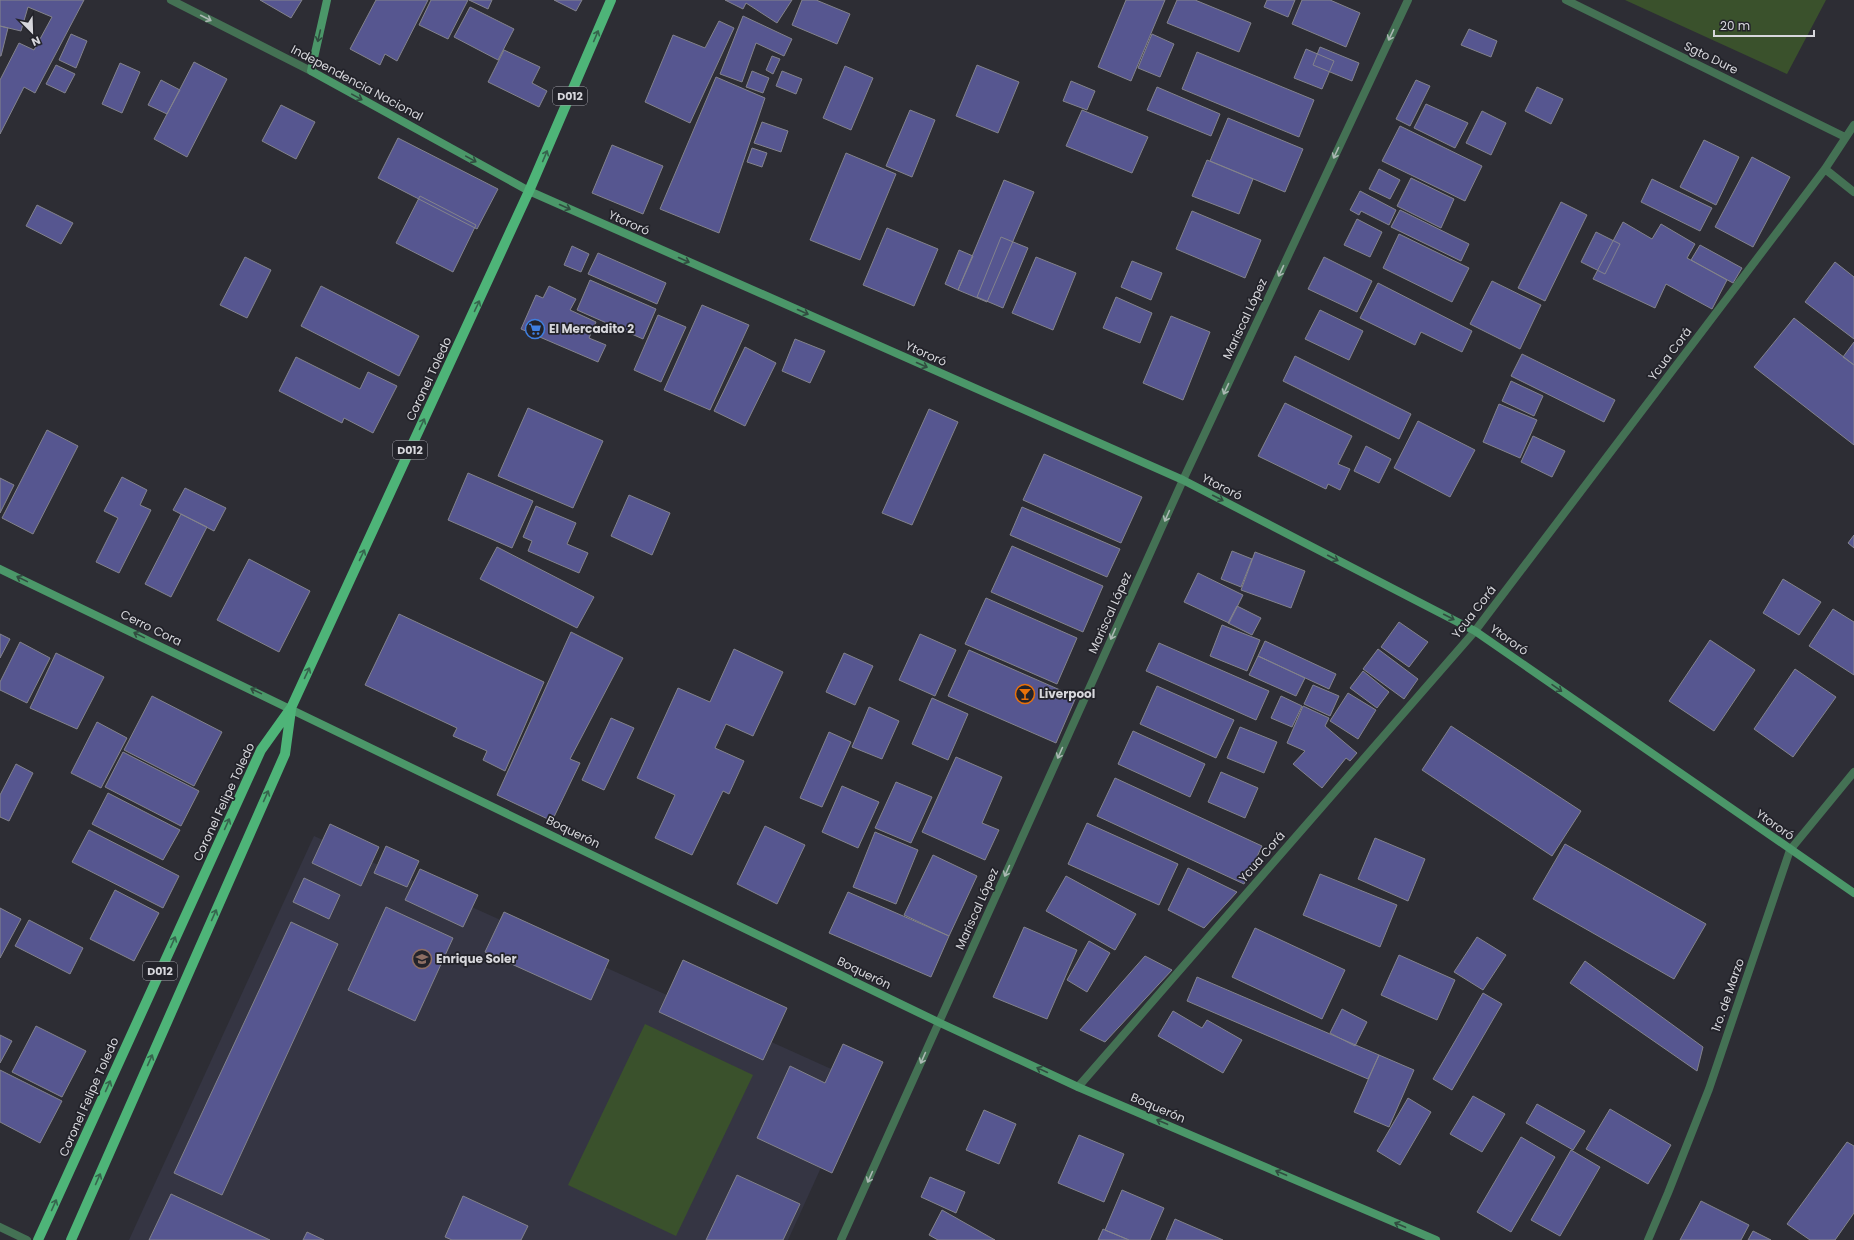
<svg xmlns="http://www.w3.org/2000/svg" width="1854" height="1240" font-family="Poppins,sans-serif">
<rect width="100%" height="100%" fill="#2d2d34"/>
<path fill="#353543" d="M314,836L860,1082L788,1240H129Z"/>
<path fill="#3a512c" d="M1625,0H1826L1787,74Z
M645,1024L753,1075L676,1236L568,1185Z"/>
<path fill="#565690" stroke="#83838c" d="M0,0H84L35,93L24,87L0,134V80L19,43L34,50L52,17L28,7L21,31L0,26Z
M260,0H302L291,18Z
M376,0H428L397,61L385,54L380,65L350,49Z
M431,0H468L448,39L419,25Z
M469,0H492L488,9Z
M554,0H582L576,11Z
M725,0H792L777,23L746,3L743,9Z
M802,0H816L850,14L837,44L792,25Z
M1126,0H1165L1131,81L1098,67Z
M1177,0H1195L1251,23L1239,52L1167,23Z
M1267,0H1295L1288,17L1264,7Z
M1302,0H1330L1360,13L1346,47L1292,24Z
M470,7L514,29L498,60L454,37Z
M743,16L792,39L784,56L756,43L742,82L720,74Z
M719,21L734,28L690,123L645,102L673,35L705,48Z
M0,26L8,28L1,56H0Z
M1469,29L1497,41L1491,57L1461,45Z
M71,34L87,41L76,68L59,60Z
M1152,34L1174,44L1160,77L1138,68Z
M1320,47L1359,63L1352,81L1313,65Z
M1306,49L1334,61L1322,89L1294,78Z
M504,50L540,67L532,83L547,91L539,107L488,82Z
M1197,52L1314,100L1299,137L1182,89Z
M772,56L780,59L773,74L766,70Z
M194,62L227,79L187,157L154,139Z
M120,63L140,72L122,113L102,104Z
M56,65L75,74L65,93L46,84Z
M977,65L1019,82L998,133L956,116Z
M845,66L873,78L851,130L823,118Z
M752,71L769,78L763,93L746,87Z
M782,71L802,79L796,94L776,86Z
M716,77L765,98L719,233L660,209Z
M161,80L180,90L167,114L148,105Z
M1416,80L1430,86L1410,126L1396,119Z
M1071,81L1095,91L1087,110L1063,101Z
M1157,87L1220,114L1211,136L1147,110Z
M1537,87L1563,99L1551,124L1525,111Z
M1426,104L1468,123L1455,148L1414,128Z
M281,105L315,122L296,159L262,141Z
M910,110L935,120L912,177L886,166Z
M1082,110L1148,137L1132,173L1066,146Z
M1482,111L1506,123L1491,155L1466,143Z
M1228,118L1303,149L1285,192L1210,161Z
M762,122L788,131L781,152L754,143Z
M1400,126L1482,166L1465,201L1382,161Z
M398,138L498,189L477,229L378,178Z
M1704,140L1739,157L1716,205L1680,187Z
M612,145L663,166L643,214L592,193Z
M752,148L767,153L762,167L747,162Z
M846,153L896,174L860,260L810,240Z
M1752,157L1790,177L1753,247L1715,227Z
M1207,160L1253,179L1239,214L1192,196Z
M1379,169L1400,180L1390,199L1369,189Z
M1411,178L1454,199L1441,228L1397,206Z
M1652,179L1712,208L1700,231L1641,202Z
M1004,180L1034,192L987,302L958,290Z
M1360,191L1396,210L1389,225L1361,211L1359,215L1350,210Z
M420,196L476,225L453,272L396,243Z
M1561,202L1587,215L1545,301L1518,288Z
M37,205L73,223L61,244L26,226Z
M1400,210L1469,244L1461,261L1391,227Z
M1192,211L1261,240L1245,278L1176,249Z
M1357,219L1382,232L1370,257L1344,245Z
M1623,222L1652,239L1661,224L1695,244L1687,258L1727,280L1712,309L1666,284L1655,308L1593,279Z
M887,228L938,249L914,306L863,285Z
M1596,232L1620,244L1605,274L1581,262Z
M1399,234L1469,268L1452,302L1383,268Z
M1001,237L1028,248L1003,308L977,297Z
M1700,245L1742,268L1733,283L1691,260Z
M572,246L589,254L581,272L564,265Z
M959,250L973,256L958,290L945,284Z
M598,253L666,283L657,304L588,274Z
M245,257L271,270L247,318L220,305Z
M1036,257L1076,273L1053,330L1012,313Z
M1324,257L1372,281L1357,312L1308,289Z
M1132,261L1162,273L1151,300L1121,287Z
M1835,262L1854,277V339L1805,302Z
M590,280L656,309L643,339L577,310Z
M1492,281L1541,305L1520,349L1470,324Z
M1378,283L1472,331L1462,352L1421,332L1415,345L1360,318Z
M321,286L419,336L399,376L301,326Z
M549,286L576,299L570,310L596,322L589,338L606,345L598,362L521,329L536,295L543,298Z
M1116,297L1152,313L1140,343L1103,328Z
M702,305L749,325L710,410L664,390Z
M1320,310L1363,331L1349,360L1305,339Z
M658,315L686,327L661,382L634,370Z
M1171,316L1210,332L1183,400L1143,383Z
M1794,318L1854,365V445L1754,367Z
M795,339L825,351L810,383L782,371Z
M1854,342V365L1843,357Z
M745,347L776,363L745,426L714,411Z
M1522,354L1615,400L1604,422L1511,376Z
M1295,356L1411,414L1399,439L1283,381Z
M296,357L360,389L368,372L397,386L373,433L344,418L342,423L279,391Z
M1511,381L1543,396L1534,416L1502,401Z
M1285,403L1352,436L1338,464L1350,469L1340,490L1328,484L1326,489L1258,456Z
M1499,404L1537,420L1520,458L1483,442Z
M528,408L603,441L573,508L498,476Z
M929,409L958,422L912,525L882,513Z
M1418,421L1475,450L1450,497L1394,468Z
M47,430L78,446L33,534L2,518Z
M1533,436L1565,451L1552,477L1521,462Z
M1366,446L1391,459L1379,483L1354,471Z
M1044,454L1142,497L1121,543L1023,500Z
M468,473L533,501L512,548L448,520Z
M122,477L147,490L140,505L151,510L119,573L96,562L118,518L104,511Z
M0,478L14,485L0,513Z
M185,488L226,508L214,531L173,510Z
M629,495L670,513L652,555L611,536Z
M536,506L576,523L567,544L588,553L579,573L528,551L532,541L523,537Z
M1022,507L1120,549L1107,577L1010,535Z
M181,514L207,527L171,597L145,584Z
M1854,535V548L1848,543Z
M1012,546L1103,586L1083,632L991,592Z
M497,547L594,597L577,628L480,579Z
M1232,551L1252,559L1241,587L1221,579Z
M1255,552L1305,571L1291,608L1241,590Z
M249,559L310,591L279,652L217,620Z
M1198,573L1243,595L1229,623L1184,602Z
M1783,579L1821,602L1799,635L1763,613Z
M986,598L1077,638L1057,684L965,644Z
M1237,606L1261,618L1252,635L1228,623Z
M1833,609L1854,622V675L1809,646Z
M399,614L544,682L505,771L483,760L487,751L453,736L457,728L365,685Z
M1399,622L1428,642L1409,667L1381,647Z
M1222,625L1260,640L1247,671L1210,656Z
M571,632L623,658L570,759L580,763L552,821L497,795Z
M0,634L10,639L0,658Z
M920,634L956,650L935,696L899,680Z
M1710,640L1755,670L1714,731L1669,701Z
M1265,641L1336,674L1329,689L1258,656Z
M20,642L50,658L27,703L0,690V682Z
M1159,643L1269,691L1256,720L1146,671Z
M734,649L783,672L753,736L726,724L715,748L744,761L729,794L723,791L692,855L655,838L675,795L637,778L678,688L710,702Z
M1378,649L1418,679L1404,699L1363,669Z
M969,650L1076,697L1056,743L948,696Z
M56,653L104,677L77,729L30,708Z
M844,653L873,666L855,705L826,692Z
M1258,656L1305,678L1296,696L1249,675Z
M1795,669L1836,697L1793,757L1754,729Z
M1363,671L1389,692L1377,708L1350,688Z
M1313,685L1339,696L1330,716L1304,704Z
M1157,686L1234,720L1216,758L1140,724Z
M1348,693L1376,710L1358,739L1330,721Z
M152,696L222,732L194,786L124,750Z
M1281,696L1302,706L1292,727L1271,718Z
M932,698L968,714L948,760L912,744Z
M1303,706L1329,718L1325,726L1357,753L1350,761L1346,758L1322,788L1293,764L1305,751L1287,743Z
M869,707L899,721L882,759L852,747Z
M611,718L634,728L604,790L582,780Z
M97,722L127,738L101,788L71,773Z
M1451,726L1581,811L1552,856L1422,770Z
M1240,727L1277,742L1264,773L1227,758Z
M1133,731L1205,764L1190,797L1118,764Z
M829,732L851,742L822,807L800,798Z
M123,752L199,791L181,826L105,787Z
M956,757L1002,777L982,823L999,830L985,860L922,832Z
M16,764L33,773L9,821L0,817V795Z
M1221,772L1258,788L1245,818L1208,802Z
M1115,778L1262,846L1244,884L1097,816Z
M896,782L932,797L911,843L875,828Z
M842,786L879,802L858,848L822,832Z
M108,793L180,830L163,860L92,824Z
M1087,823L1178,864L1159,905L1068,864Z
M330,824L379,847L361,886L312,863Z
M765,826L805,845L777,904L737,884Z
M89,830L179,876L163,908L72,862Z
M875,832L918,850L896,904L853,887Z
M1375,838L1425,859L1408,901L1358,879Z
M1565,844L1706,924L1674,979L1533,899Z
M386,846L419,861L407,887L374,873Z
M933,855L977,876L949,936L904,915Z
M1188,868L1237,892L1204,928L1168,910Z
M420,869L478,895L463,927L405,900Z
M1320,874L1397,905L1380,947L1303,915Z
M1066,876L1136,914L1115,950L1046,911Z
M304,878L340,895L329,919L293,902Z
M115,890L159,913L134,961L90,939Z
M848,892L949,936L931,977L829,933Z
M386,907L453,938L415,1021L348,990Z
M0,908L21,919L0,958Z
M504,912L609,960L591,1000L485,952Z
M29,920L83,948L70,974L15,946Z
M291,922L338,944L222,1195L174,1173Z
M1024,927L1077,950L1047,1019L993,997Z
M1255,928L1345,970L1322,1019L1232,977Z
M1477,937L1506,955L1483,990L1454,972Z
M1089,941L1110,953L1087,992L1067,980Z
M1399,955L1455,980L1437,1020L1381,995Z
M1145,956L1172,970L1105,1042L1080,1030Z
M683,960L787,1008L763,1060L659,1012Z
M1585,961L1703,1047L1697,1071L1570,983Z
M1197,977L1379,1055L1368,1079L1187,1001Z
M1483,993L1502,1004L1452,1090L1433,1079Z
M1342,1009L1367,1022L1355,1046L1330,1033Z
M1173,1011L1202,1028L1207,1020L1242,1040L1223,1073L1158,1036Z
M36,1026L86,1051L62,1097L12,1072Z
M0,1035L12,1041L0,1063Z
M843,1044L883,1062L832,1173L757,1138L790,1066L825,1083Z
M1379,1055L1414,1070L1389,1127L1354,1112Z
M0,1070L62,1101L40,1143L0,1122Z
M1473,1096L1505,1114L1482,1152L1450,1134Z
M1408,1098L1431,1112L1400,1165L1377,1151Z
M1537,1104L1585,1131L1573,1150L1526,1123Z
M1610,1109L1671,1145L1648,1184L1586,1149Z
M984,1110L1016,1124L999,1164L966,1150Z
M1079,1135L1124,1154L1104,1202L1058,1183Z
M1521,1137L1555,1157L1511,1232L1477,1212Z
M1847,1142L1854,1146V1213L1835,1240H1810L1787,1224Z
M1571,1150L1600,1167L1560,1236L1531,1220Z
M737,1175L800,1204L783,1240H706Z
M930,1177L965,1192L956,1213L921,1197Z
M1122,1190L1164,1208L1150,1240H1129L1105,1230Z
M171,1194L270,1240H149Z
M463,1196L528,1226L521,1240H452L445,1237Z
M1701,1201L1749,1225L1741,1240H1680Z
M942,1210L995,1240H938L929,1235Z
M1175,1219L1223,1240H1166Z
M1103,1229L1105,1230L1129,1240H1098Z
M1753,1231L1771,1240H1748Z
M307,1232L324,1240H303Z"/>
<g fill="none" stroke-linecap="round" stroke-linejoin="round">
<path stroke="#447154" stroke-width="8" d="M171,0L311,71
M1566,0L1845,137
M1825,169L1854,192
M1078,1087L1475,631L1825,169L1854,125
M0,1227L27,1240
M841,1240L1183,480L1408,0
M1648,1240L1668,1193L1709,1089L1790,850L1854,772"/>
<path stroke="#4b9769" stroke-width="8" d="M327,0L311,71L529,191L1183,480L1475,631L1854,893
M0,569L938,1022L1078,1087L1436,1240"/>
<path stroke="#4eb478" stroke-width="10" d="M38,1240L261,750L291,708L529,191L611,0
M71,1240L285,754L291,710"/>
</g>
<defs><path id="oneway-shaft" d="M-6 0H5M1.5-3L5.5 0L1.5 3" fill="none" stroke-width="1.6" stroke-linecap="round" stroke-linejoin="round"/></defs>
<g stroke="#abb8b3">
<use href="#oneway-shaft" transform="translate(206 18) rotate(27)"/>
<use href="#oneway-shaft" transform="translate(1391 35) rotate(115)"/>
<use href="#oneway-shaft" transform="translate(1336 153) rotate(115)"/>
<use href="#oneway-shaft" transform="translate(1281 271) rotate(115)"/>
<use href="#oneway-shaft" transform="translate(1226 389) rotate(115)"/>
<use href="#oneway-shaft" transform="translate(1167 516) rotate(114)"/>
<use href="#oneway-shaft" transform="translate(1113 634) rotate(114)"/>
<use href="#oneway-shaft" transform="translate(1060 753) rotate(114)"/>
<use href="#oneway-shaft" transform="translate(1007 871) rotate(114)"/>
<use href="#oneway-shaft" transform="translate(923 1058) rotate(114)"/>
<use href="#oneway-shaft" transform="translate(870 1177) rotate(114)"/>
</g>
<g stroke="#314c40">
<use href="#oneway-shaft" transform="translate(319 36) rotate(103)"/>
<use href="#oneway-shaft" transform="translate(357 97) rotate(29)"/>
<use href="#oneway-shaft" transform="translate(471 159) rotate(29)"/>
<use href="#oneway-shaft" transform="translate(565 207) rotate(24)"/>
<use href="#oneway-shaft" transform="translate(684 260) rotate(24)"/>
<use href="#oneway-shaft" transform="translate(803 312) rotate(24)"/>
<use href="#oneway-shaft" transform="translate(922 365) rotate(24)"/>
<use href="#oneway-shaft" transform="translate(1218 498) rotate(27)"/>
<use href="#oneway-shaft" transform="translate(1333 558) rotate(27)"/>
<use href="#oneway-shaft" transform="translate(22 579) rotate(-154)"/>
<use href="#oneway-shaft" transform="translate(1449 617) rotate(27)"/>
<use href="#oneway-shaft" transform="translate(139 635) rotate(-154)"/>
<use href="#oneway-shaft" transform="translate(1557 688) rotate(35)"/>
<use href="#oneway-shaft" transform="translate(256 691) rotate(-154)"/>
<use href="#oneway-shaft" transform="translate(1042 1070) rotate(-155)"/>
<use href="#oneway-shaft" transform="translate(1162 1122) rotate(-157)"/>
<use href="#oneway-shaft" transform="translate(1281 1173) rotate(-157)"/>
<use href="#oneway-shaft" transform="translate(1400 1225) rotate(-157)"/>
</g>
<g stroke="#36644d">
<use href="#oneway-shaft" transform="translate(596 36) rotate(-67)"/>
<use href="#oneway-shaft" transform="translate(545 156) rotate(-67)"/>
<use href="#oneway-shaft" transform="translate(477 306) rotate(-65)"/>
<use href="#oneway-shaft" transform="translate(422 424) rotate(-65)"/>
<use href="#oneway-shaft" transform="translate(362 555) rotate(-65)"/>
<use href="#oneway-shaft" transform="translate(307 673) rotate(-65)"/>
<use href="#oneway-shaft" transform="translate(266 796) rotate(-66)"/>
<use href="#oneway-shaft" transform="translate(227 824) rotate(-66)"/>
<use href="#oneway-shaft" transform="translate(214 915) rotate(-66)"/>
<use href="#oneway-shaft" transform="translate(173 942) rotate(-66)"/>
<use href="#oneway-shaft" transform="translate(150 1060) rotate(-66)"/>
<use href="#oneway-shaft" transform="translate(108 1086) rotate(-66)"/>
<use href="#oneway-shaft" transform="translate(98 1179) rotate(-66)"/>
<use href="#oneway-shaft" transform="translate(54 1205) rotate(-66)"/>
</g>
<defs>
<symbol id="supermarket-ring" viewBox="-11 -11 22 22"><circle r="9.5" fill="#23232a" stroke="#3f7fe0" stroke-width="1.5"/><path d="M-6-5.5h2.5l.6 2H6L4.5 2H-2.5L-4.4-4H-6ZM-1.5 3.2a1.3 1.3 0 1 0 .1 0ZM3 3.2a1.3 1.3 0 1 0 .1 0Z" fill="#3f7fe0"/></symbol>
<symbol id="bar-ring" viewBox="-11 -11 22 22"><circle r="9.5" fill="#23232a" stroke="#e8710a" stroke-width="1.5"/><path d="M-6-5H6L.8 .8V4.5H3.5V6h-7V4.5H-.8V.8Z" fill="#e8710a"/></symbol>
<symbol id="school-ring" viewBox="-11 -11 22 22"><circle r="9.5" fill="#23232a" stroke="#8d6e63" stroke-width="1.5"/><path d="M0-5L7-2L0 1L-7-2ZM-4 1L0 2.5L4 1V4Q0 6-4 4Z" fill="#8d6e63"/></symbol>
</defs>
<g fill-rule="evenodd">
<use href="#supermarket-ring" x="524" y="318" width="22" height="22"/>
<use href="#bar-ring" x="1014" y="683" width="22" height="22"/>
<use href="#school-ring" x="411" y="948" width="22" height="22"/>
</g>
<g text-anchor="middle" stroke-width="3.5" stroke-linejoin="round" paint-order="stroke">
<g fill="#23232a" stroke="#a1a1a7" stroke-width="1">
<rect x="553" y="87" width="34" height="18" rx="3"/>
<rect x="393" y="441" width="34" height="18" rx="3"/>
<rect x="143" y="962" width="34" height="18" rx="3"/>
</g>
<g font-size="11" font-weight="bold" fill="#d7d7dc">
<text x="570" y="100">D012</text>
<text x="410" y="454">D012</text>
<text x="160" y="975">D012</text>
</g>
<g font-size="12" fill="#d7d7dc" stroke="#23232a">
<text transform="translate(1711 58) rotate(26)" y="4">Sgto Dure</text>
<text transform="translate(357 83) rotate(28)" y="4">Independencia Nacional</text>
<text transform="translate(629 223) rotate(24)" y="4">Ytororó</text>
<text transform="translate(1245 319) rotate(-65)" y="4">Mariscal López</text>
<text transform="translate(926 354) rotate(24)" y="4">Ytororó</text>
<text transform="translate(1670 354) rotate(-53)" y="4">Ycua Corá</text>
<text transform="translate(429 379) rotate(-65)" y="4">Coronel Toledo</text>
<text transform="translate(1222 487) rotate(27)" y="4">Ytororó</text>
<text transform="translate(1474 612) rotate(-52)" y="4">Ycua Corá</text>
<text transform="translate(1110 613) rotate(-66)" y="4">Mariscal López</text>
<text transform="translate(151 628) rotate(26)" y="4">Cerro Cora</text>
<text transform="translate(1509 640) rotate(35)" y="4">Ytororó</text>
<text transform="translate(224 802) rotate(-65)" y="4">Coronel Felipe Toledo</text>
<text transform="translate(1775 825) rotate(35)" y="4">Ytororó</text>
<text transform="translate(573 832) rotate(26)" y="4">Boquerón</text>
<text transform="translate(1262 857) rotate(-49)" y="4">Ycua Corá</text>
<text transform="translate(977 909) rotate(-66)" y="4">Mariscal López</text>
<text transform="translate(864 973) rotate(26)" y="4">Boquerón</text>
<text transform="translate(1728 995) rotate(-71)" y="4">1ro. de Marzo</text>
<text transform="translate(89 1097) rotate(-66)" y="4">Coronel Felipe Toledo</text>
<text transform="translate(1158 1108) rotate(23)" y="4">Boquerón</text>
</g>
<g font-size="12" font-weight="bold" fill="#d7d7dc" stroke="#23232a" text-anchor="start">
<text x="549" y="333">El Mercadito 2</text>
<text x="1039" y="698">Liverpool</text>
<text x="436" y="963">Enrique Soler</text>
</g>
</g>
<g transform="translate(32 32) rotate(157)" stroke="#23232a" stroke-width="3" paint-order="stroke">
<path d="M0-3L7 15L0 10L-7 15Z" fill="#d7d7dc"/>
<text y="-6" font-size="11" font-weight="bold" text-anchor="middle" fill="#d7d7dc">N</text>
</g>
<path d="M1714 30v6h100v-6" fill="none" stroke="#d7d7dc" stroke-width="2"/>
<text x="1720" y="30" font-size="12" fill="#d7d7dc" stroke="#23232a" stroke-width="3" paint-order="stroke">20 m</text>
</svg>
